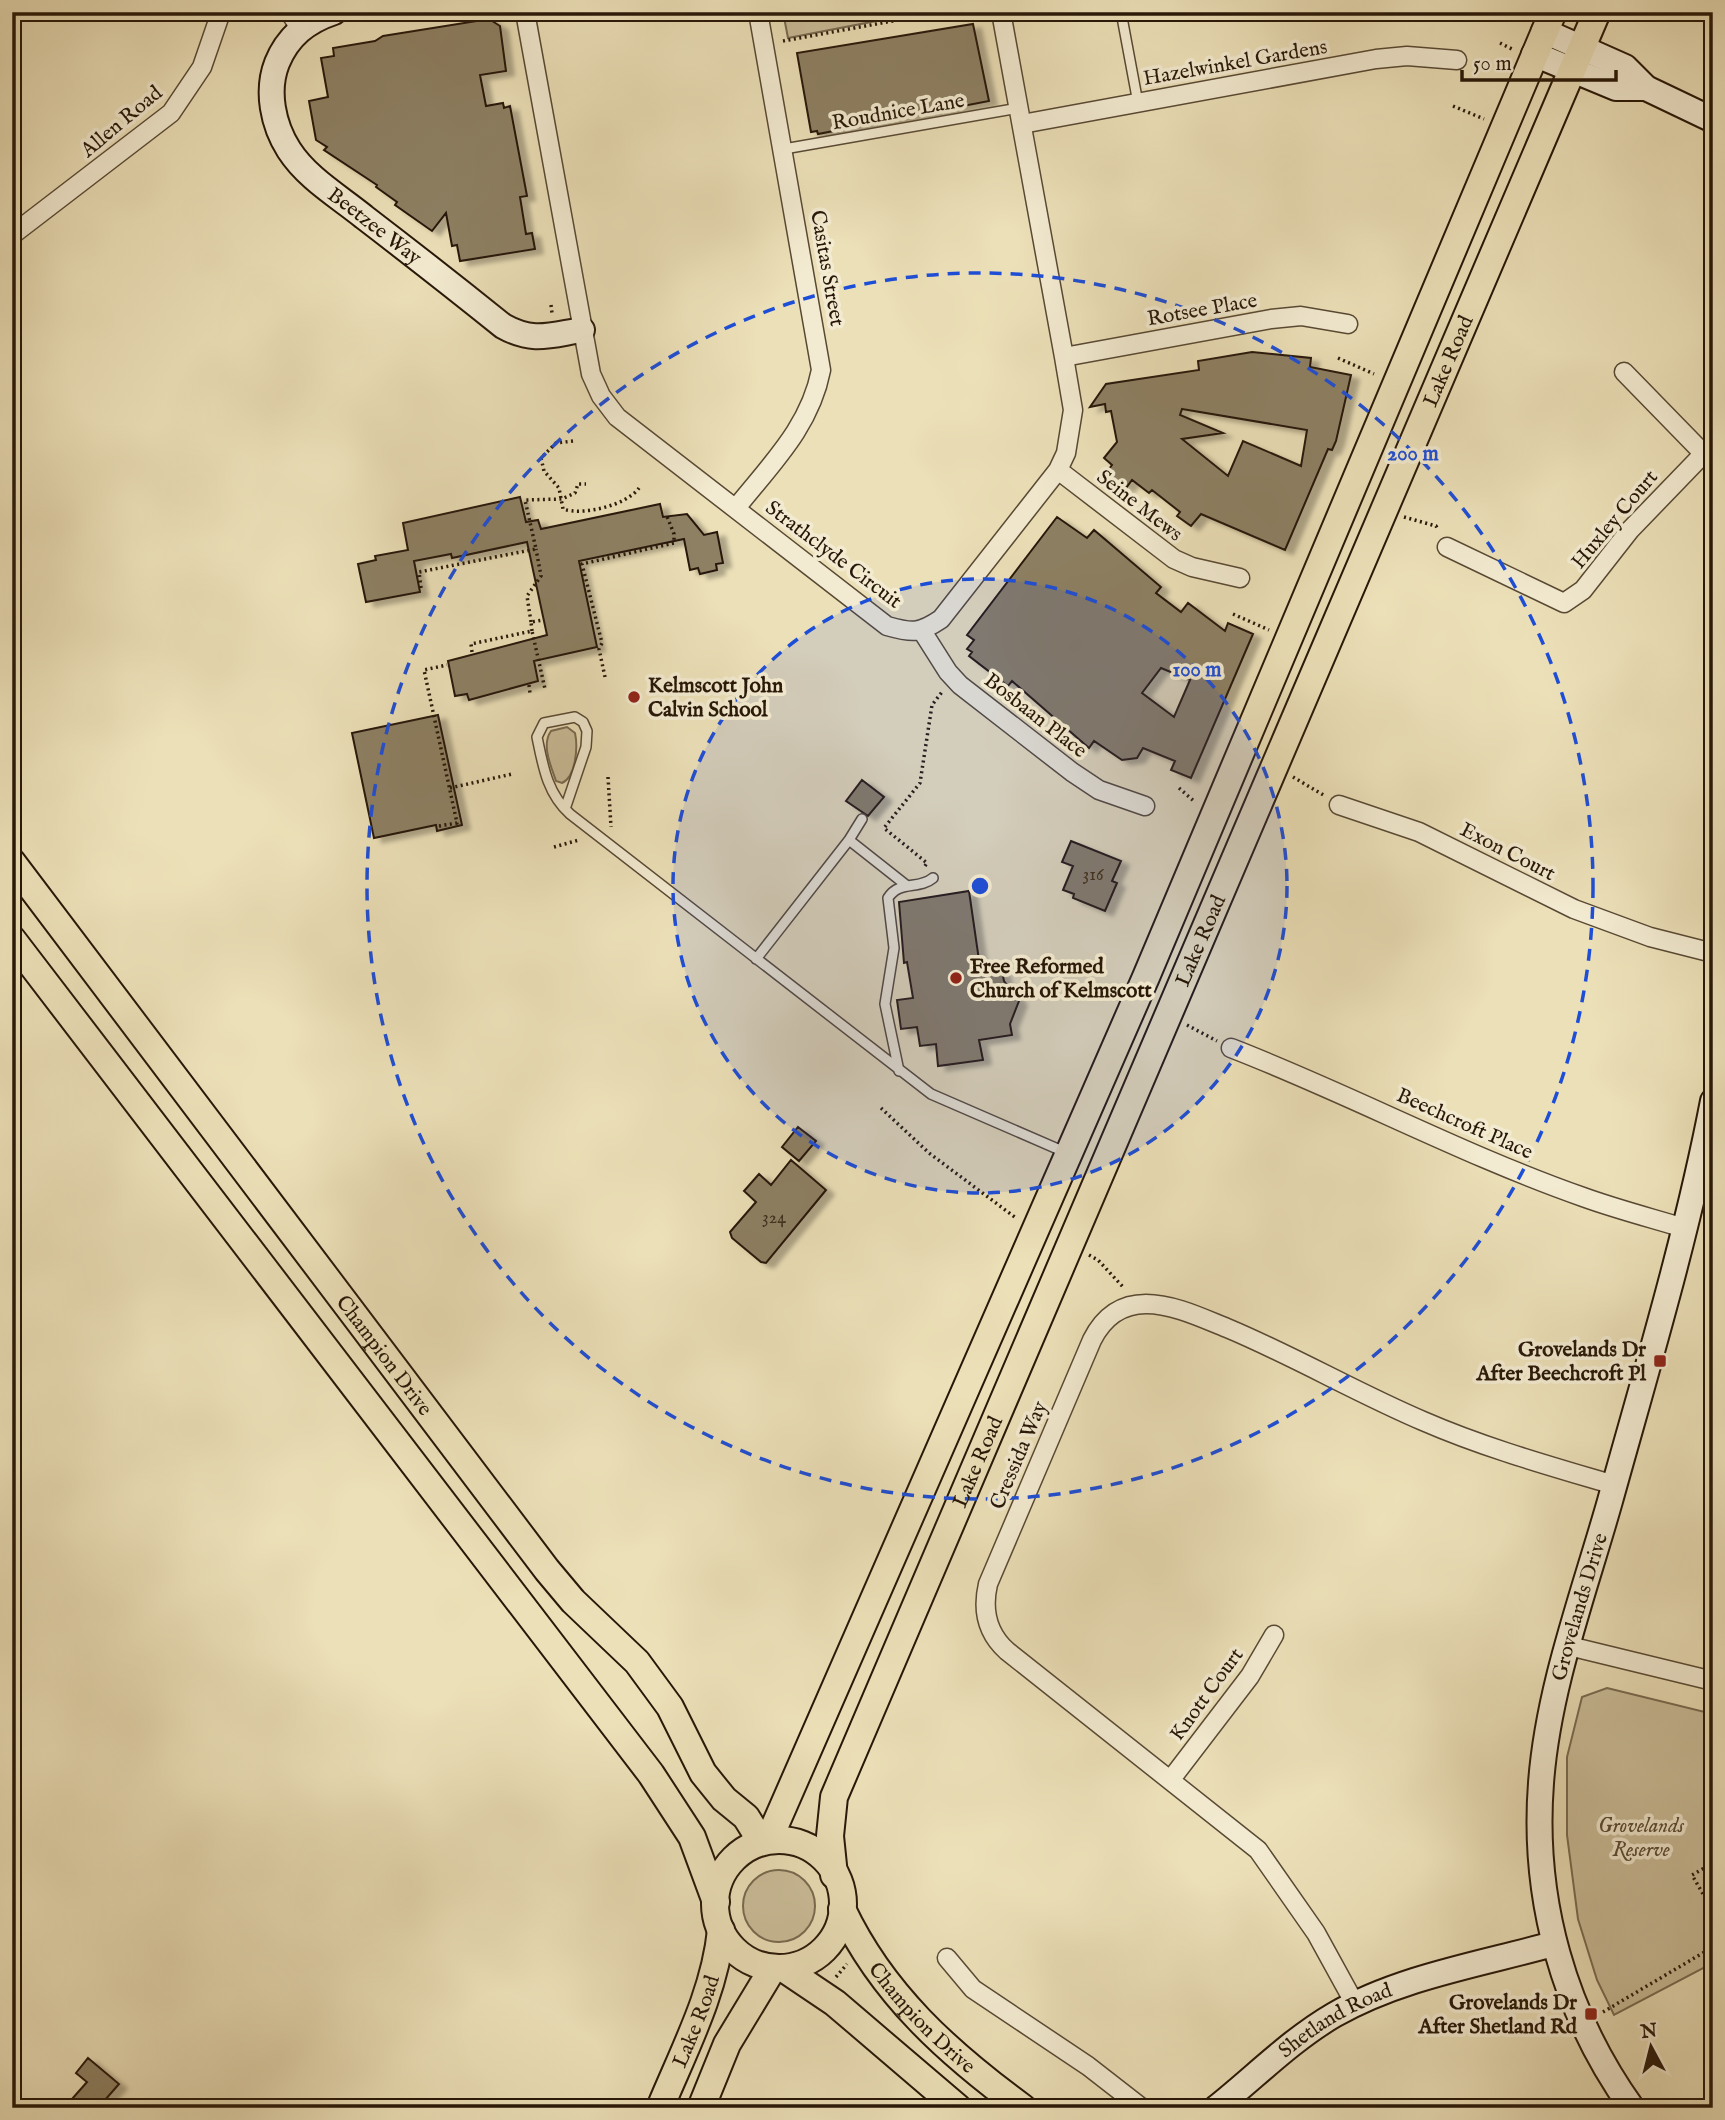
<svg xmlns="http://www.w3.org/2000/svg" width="1725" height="2120" font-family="'IM FELL English',serif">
<defs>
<filter id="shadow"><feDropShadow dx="8" dy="4.5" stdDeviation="2" flood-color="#0004"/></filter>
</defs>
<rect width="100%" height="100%" fill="#ece0b8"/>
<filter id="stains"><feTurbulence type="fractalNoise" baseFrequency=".00286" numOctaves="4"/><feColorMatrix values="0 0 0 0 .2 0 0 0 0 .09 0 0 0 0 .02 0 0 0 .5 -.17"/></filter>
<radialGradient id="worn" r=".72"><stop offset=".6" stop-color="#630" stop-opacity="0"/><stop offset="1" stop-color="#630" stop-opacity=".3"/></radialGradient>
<path fill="#cbbe9a" stroke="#796a51" stroke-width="2" d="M783,12H923L788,38Z
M567,727L575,733C578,747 576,777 562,783L556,781C551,766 541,745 551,731Z
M1607,1688L1713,1714V1963L1614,2015L1597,1980L1578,1919L1567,1835V1757L1582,1697Z
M743 1906a36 36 0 1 1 72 0a36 36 0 1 1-72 0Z"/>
<path fill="#8d8064" stroke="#271708" stroke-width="2" fill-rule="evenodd" filter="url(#shadow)" d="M489,19L500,26L506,71L480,75L486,106L503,103L504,108L510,106L527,196L520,197L526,234L532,233L535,249L460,261L457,245L452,246L446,213L432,231L395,205L397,202L376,187L377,185L324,150L327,147L316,140L309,101L328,97L321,58L334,56L333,48L375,41L383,36Z
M973,24L989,101L844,129L818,134L817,131L811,132L797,53Z
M1252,352L1311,358L1310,367L1351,375L1336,441L1332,450L1328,449L1285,550L1201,514L1191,526L1177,516L1180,512L1152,490L1149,493L1132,480L1126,488L1106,473L1112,465L1104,458L1117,442L1111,411L1106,412L1105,404L1090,407L1106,384L1199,370L1198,361ZM1182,409L1307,430L1301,466L1243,441L1228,476L1182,439L1223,433L1180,415Z
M520,497L526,522L538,520L541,529L660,504L663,517L687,514L704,535L717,532L723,563L716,564L717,570L700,574L698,568L690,570L684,539L579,561L597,647L534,661L538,681L469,700L467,694L455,696L448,661L547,635L527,542L452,558L451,554L414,561L420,592L366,602L358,564L376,560L375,556L408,550L403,523Z
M1057,517L1087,538L1094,530L1161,587L1156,593L1181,612L1188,603L1225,631L1228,623L1253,634L1191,778L1171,770L1175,761L1143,748L1137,758L1122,760L1094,741L1089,748L1012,681L1008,686L969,656L972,652L967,649L974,640L967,635ZM1161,668L1190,680L1174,717L1142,693Z
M438,715L462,825L437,831L436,825L374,838L352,733Z
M862,780L884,797L868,816L846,801Z
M1071,841L1121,861L1112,881L1117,883L1105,911L1073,898L1074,894L1063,890L1073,866L1062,862Z
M969,891L981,974L1002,971L1004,981L1019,1001L1010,1024L1012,1035L979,1040L983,1060L938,1066L936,1044L920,1046L917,1027L901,1029L897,1000L913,998L907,962L904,963L899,902Z
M798,1127L816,1141L799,1161L782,1147Z
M791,1160L826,1190L766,1263L761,1262L732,1238L730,1232L756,1202L744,1191L759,1174L771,1185Z
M88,2058L119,2084L98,2108H64L87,2082L76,2073Z"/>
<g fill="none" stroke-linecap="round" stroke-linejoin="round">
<defs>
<path id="lane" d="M284,12L296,30
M1121,12L1138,103
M784,149L1019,108
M565,809L586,747L587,731L583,722L575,717L544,723L537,737C543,766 547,793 570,814L931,1094L1067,1153
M849,840L906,885
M756,959L849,840L862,819
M899,1071L885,1004L894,948L888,898C899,880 919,890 933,878"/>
<path id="street" d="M525,12L591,374L601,396L617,417L887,626C912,633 919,634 941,619L1058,470L1066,453L1073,410L1064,357L1001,12
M1022,124L1376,59L1407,56L1457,60
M12,235L171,113L202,67L221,12
M1064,357L1271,319L1301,316L1348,324
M1624,372L1702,452
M1058,470L1174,559L1192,567L1240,578
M736,508C771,464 810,427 821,370L758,12
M1447,547L1564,603L1583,590L1630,530L1713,444
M922,631L948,672L960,685L1072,772L1099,790L1145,806
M1339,805L1419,832L1574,909L1650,937L1713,953
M1231,1048C1350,1094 1463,1155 1583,1197C1616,1209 1651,1218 1684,1228
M1569,1646L1713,1681
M1172,1778L1250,1676L1274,1635
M947,1958L973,1989L1088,2066L1142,2108
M1355,2004L1316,1933L1258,1850L1007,1651C987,1633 982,1610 988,1584L1092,1340C1103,1318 1120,1304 1146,1304C1173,1304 1202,1318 1227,1328C1294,1356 1357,1393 1423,1421C1485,1448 1550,1466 1614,1485"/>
<g id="secondary">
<path id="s1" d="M334,12C307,21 288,36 277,63C266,91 273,125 289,150C307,178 338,196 364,217C411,253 457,289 503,326C533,343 550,335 582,330"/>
<path d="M1544,31L1625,67L1646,88L1713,120"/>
<path d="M1534,54L1616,88H1646"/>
<path id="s2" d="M1216,2108C1255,2077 1291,2040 1334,2015C1400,1977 1481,1964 1553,1944"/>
<path id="s3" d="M1632,2108C1564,2013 1532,1900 1541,1783C1548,1688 1584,1593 1610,1501C1647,1368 1687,1236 1713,1101"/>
</g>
<g id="primary">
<path id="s4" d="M12,862L547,1570L573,1601L637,1662L670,1707L703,1773L724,1799L746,1817L761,1841"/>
<path d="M12,939L651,1774L692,1837L716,1902"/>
<path d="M769,1839L1146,977L1553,12"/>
<circle cx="779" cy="1904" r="64"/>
<path id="s5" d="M834,1875L830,1836L834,1797L1597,12"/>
<path id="s6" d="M842,1909C882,1994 948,2053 1023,2108"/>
<path d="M783,1968L835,2003L958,2108"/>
<path id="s7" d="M660,2108C684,2050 715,1992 721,1930"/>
<path d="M701,2108L727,2044L773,1968"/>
</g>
</defs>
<use href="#lane" stroke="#584934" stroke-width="12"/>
<use href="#street" stroke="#584934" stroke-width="21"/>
<use href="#secondary" stroke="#271708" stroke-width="28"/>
<use href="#primary" stroke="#271708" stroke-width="30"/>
<path stroke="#271708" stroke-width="3.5" stroke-dasharray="2 3.5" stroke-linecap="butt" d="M783,41L942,12
M1500,43L1512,49
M1453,106L1484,119
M551,305L552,313
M1338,358L1374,374
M573,441L556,443L541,458L544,471L559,488L563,509C583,516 627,505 639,488
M1404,517L1436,526L1438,530
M421,588L419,572L536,549L525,500L562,499L575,493L578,484H586
M1233,614L1269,630
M531,622L527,596L541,576L536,549
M532,631L531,622L543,620
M472,652L471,644L532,631L545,689
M605,677L599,649L602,643L582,564L674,543V534L666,514
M529,685L530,693
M608,777L611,827
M1293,777L1325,796
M450,788L512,774
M1179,788L1195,802
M439,826L457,823L424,670L447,665
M554,847L579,840
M925,866L927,863L884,828L920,783L932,705L942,692
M1187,1025L1217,1041
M881,1108L929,1153L1016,1218
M1089,1255L1098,1260L1124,1288
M1713,1863L1692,1875L1713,1911
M836,1977L847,1964
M1603,2012L1713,1947"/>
<use href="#lane" stroke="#f3ebd1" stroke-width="9"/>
<use href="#street" stroke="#f3ebd1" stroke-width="18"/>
<use href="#secondary" stroke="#f3ebd1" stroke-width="24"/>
<use href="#primary" stroke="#ece0b8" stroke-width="26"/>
</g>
<circle cx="980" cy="886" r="307" fill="#1d4ed8" fill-opacity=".12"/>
<g fill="none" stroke="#1d4ed8" stroke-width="3.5" stroke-dasharray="12 9">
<circle cx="980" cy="886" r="307"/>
<circle cx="980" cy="886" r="613"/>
</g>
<g fill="#8f2418" stroke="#f3ebd1" stroke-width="2.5">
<circle cx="634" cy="697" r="7"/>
<circle cx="956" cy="978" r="7"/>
<rect x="1653" y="1354" width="14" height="14" rx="3.5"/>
<rect x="1584" y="2007" width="14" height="14" rx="3.5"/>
</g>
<g text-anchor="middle" stroke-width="7" stroke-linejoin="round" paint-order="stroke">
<g font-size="18" fill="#40311f">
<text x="1093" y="880">316</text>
<text x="774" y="1223">324</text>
</g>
<g font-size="21" fill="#271708" stroke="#f3ebd1">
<text transform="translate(1235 62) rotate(-10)" y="7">Hazelwinkel Gardens</text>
<text transform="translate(898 111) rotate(-10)" y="7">Roudnice Lane</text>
<text transform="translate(121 121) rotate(-40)" y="7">Allen Road</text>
<text dy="7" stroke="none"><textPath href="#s1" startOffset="285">Beetzee Way</textPath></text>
<text transform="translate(828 268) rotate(80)" y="7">Casitas Street</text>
<text transform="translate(1202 309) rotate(-10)" y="7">Rotsee Place</text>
<text dy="7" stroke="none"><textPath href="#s5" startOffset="1640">Lake Road</textPath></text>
<text transform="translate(1140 505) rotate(38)" y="7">Seine Mews</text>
<text transform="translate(1614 519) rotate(-50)" y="7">Huxley Court</text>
<text transform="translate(834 554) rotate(37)" y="7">Strathclyde Circuit</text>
<text transform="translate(1036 715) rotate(38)" y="7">Bosbaan Place</text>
<text transform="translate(1508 851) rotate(27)" y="7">Exon Court</text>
<text dy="7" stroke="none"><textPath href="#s5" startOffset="1010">Lake Road</textPath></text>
<text transform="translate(1465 1123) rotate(24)" y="7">Beechcroft Place</text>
<text dy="7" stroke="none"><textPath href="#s4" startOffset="618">Champion Drive</textPath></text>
<text transform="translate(1018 1455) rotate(-67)" y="7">Cressida Way</text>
<text dy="7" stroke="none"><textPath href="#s5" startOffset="443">Lake Road</textPath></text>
<text dy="7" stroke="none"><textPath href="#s3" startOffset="525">Grovelands Drive</textPath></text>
<text transform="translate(1206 1694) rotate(-54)" y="7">Knott Court</text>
<text dy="7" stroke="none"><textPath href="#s6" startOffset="136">Champion Drive</textPath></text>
<text dy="7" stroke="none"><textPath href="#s7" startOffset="94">Lake Road</textPath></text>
<text dy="7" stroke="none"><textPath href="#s2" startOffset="149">Shetland Road</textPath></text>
</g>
<g font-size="21" font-weight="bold" fill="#271708" stroke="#f3ebd1" text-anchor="start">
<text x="648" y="692">Kelmscott John<tspan x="648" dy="24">Calvin School</tspan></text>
<text x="970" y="973">Free Reformed<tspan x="970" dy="24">Church of Kelmscott</tspan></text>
<text x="1646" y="1356" text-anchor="end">Grovelands Dr<tspan x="1646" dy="24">After Beechcroft Pl</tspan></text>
<text x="1577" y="2009" text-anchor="end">Grovelands Dr<tspan x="1577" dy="24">After Shetland Rd</tspan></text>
</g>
<g font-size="21" font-style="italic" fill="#584934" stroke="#f3ebd1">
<text x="1641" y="1832">Grovelands<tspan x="1641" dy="24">Reserve</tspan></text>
</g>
</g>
<circle cx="980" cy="886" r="10" fill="#1d4ed8" stroke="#f3ebd1" stroke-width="3.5"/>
<g font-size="21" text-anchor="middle" font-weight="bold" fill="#1d4ed8" stroke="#f3ebd1" stroke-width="7" stroke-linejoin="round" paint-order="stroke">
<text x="1413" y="460">200 m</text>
<text x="1197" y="676">100 m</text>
</g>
<rect width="1725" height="2120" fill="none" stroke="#ece0b8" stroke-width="42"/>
<rect x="14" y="14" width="1697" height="2092" fill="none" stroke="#271708" stroke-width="3.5"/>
<rect x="21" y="21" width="1683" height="2078" fill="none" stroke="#271708" stroke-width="2"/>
<g transform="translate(1651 2047) rotate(353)" stroke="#f3ebd1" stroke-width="5" paint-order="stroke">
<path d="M0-5L12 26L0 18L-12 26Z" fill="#271708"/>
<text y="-10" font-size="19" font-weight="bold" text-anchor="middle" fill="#271708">N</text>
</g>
<path d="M1462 70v10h154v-10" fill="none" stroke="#271708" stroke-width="3.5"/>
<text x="1473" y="70" font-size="21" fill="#271708" stroke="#f3ebd1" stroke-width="5" paint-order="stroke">50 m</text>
<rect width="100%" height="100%" filter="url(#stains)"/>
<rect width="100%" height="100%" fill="url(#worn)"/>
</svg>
